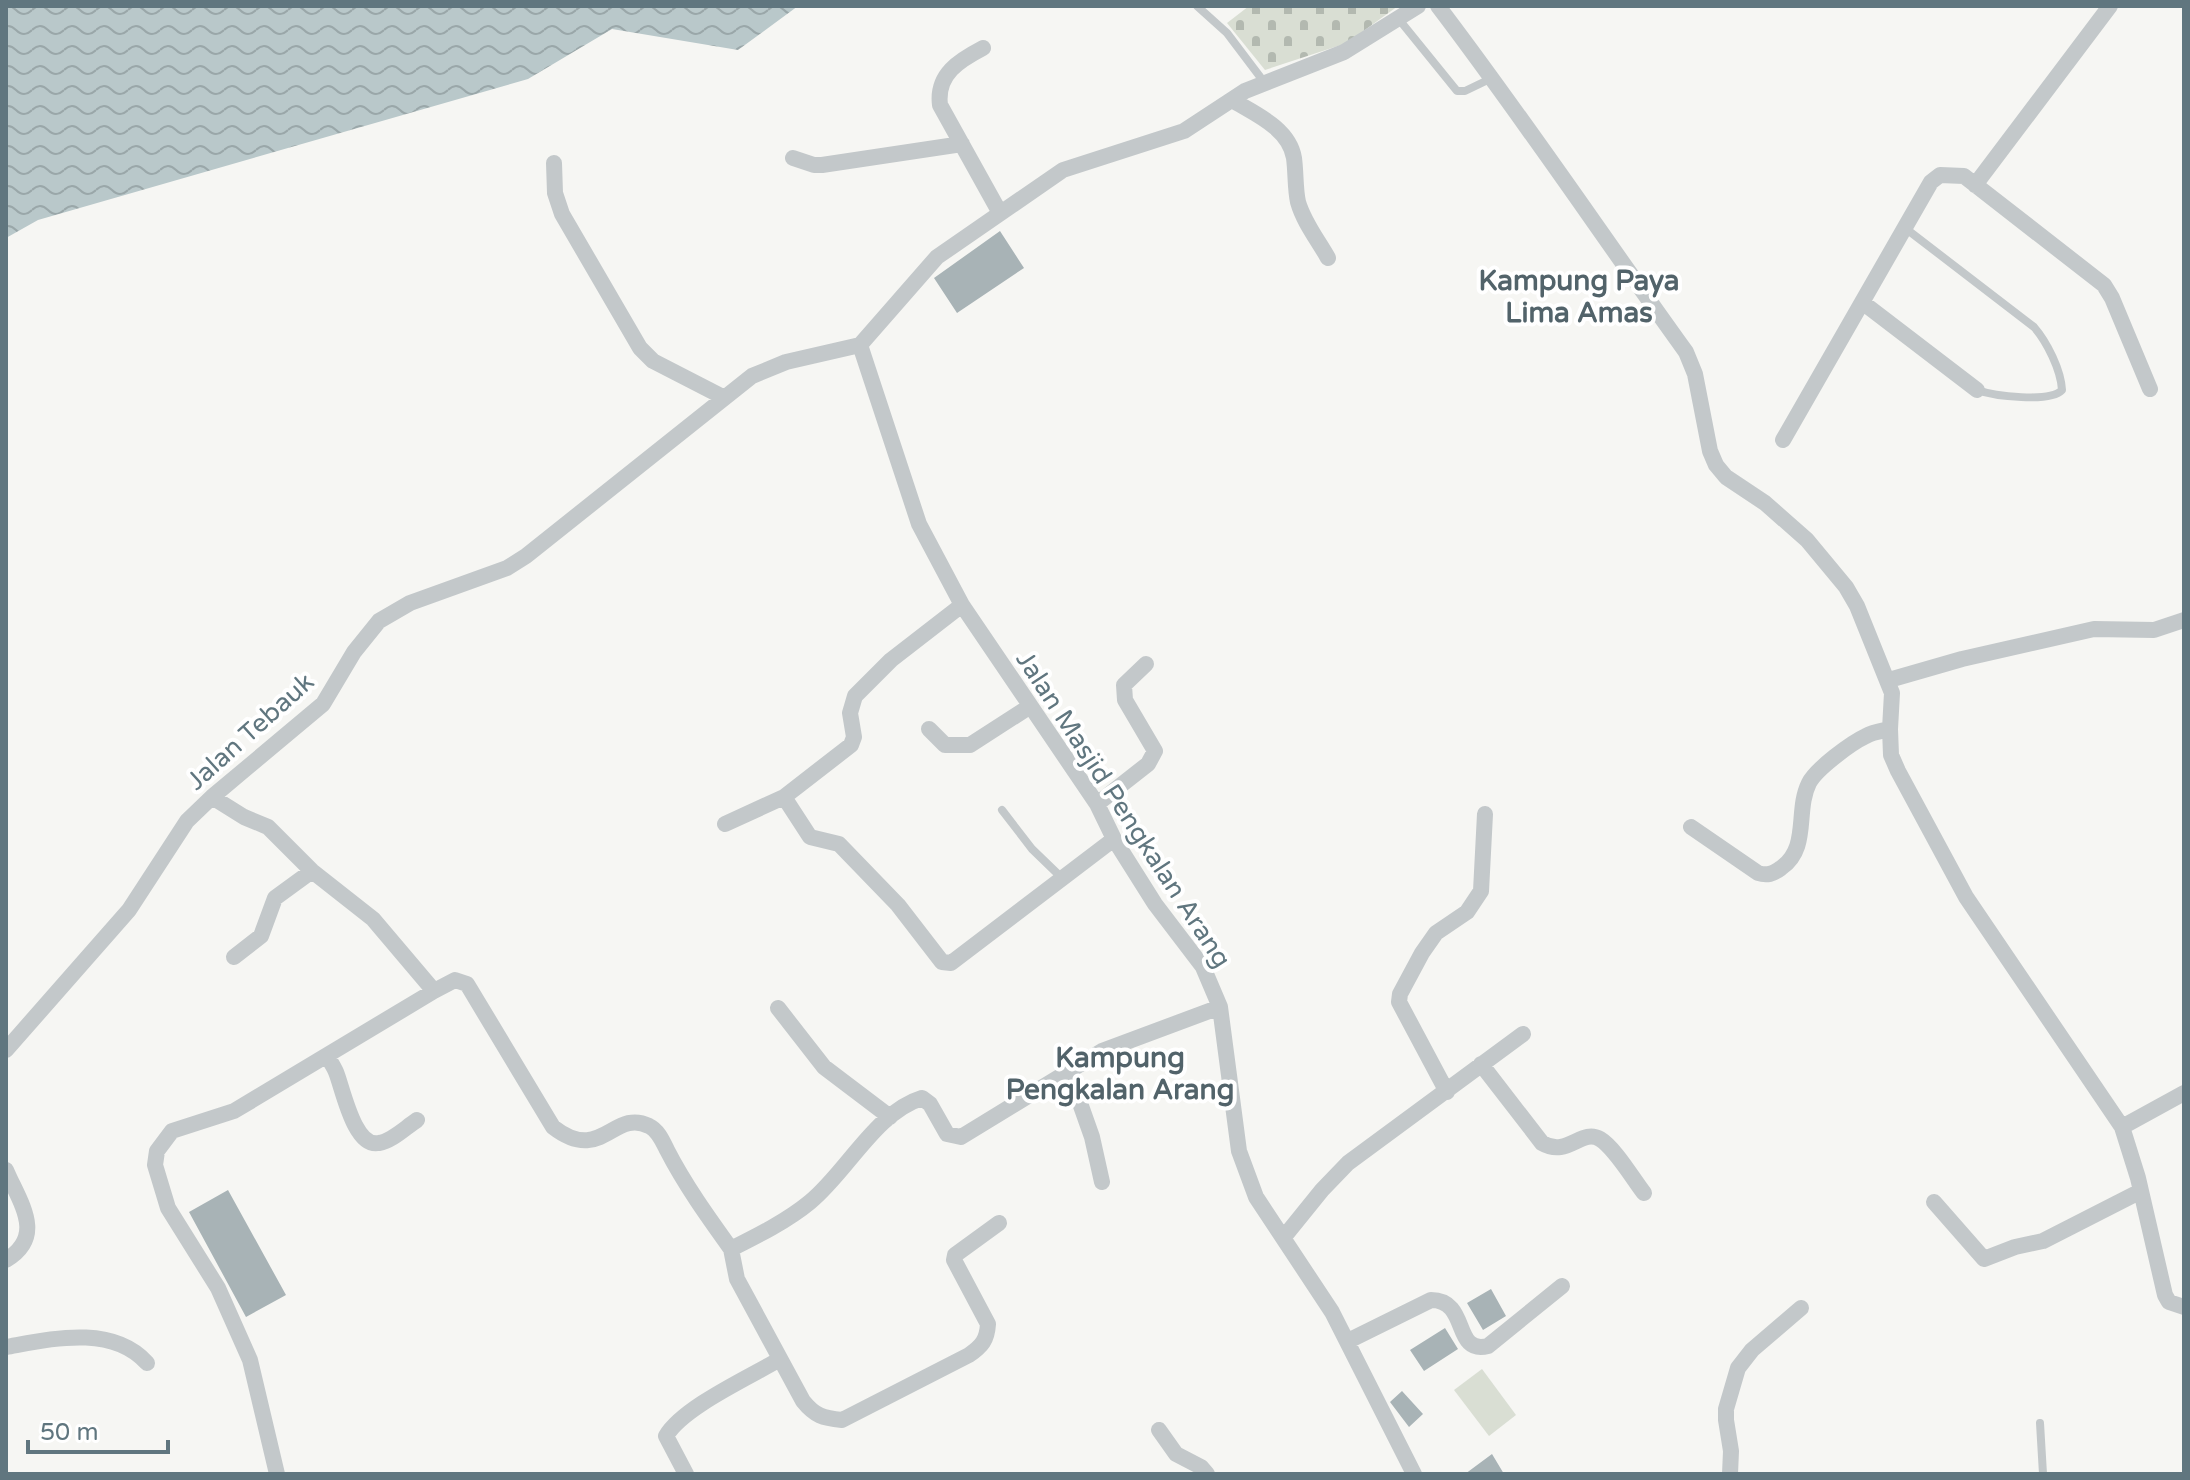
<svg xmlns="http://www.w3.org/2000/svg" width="2190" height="1480" font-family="'Varela Round',sans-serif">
<defs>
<pattern id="cemetery-stones" width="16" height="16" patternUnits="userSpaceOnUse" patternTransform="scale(2)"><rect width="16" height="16" fill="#d9ded3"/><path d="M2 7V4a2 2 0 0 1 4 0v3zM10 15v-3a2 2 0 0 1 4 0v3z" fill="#b3b9b0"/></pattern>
<pattern id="water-waves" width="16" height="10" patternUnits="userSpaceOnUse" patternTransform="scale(2)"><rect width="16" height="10" fill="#b9c8ca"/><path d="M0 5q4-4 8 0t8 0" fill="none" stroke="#9aa7a9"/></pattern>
</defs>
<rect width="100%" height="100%" fill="#f6f6f3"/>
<path fill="#d9ded3" d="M1482,1369L1516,1415L1489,1436L1454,1390Z"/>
<path fill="url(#cemetery-stones)" d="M1249,6H1398L1347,43L1265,70L1227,23Z"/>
<path fill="url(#water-waves)" d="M6,6H798L738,50L612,29L528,79L38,220L6,238Z"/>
<path fill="#a8b3b6" d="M1000,231L1024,268L957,313L934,278Z
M228,1190L286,1295L246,1317L189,1212Z
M1491,1289L1506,1316L1483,1330L1467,1303Z
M1445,1328L1458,1349L1424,1371L1410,1350Z
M1402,1391L1423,1414L1409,1427L1390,1402Z
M1492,1454L1504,1474H1465Z"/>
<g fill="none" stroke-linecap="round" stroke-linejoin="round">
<path stroke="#c3c8ca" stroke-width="8" d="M1197,6L1227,33L1264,82
M1397,17L1457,91H1465L1492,78
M1905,228L2034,327C2047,342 2061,370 2062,390C2050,403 1994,396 1977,390
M1002,810L1032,849L1062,878
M2040,1423L2043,1474"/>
<path stroke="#c3c8ca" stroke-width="16" d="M1438,6C1524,119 1603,237 1686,352L1695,374L1710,451L1716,465L1726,477L1765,503L1807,540L1846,587L1857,606L1892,693L1890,729L1891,755L1898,771L1966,897L2122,1127L2138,1178L2165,1295L2169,1302L2184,1307
M983,48C960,60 936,74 940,105L1000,213
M1232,100C1255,114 1289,128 1294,158C1296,173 1295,188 1298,202C1304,223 1318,240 1328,258
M793,158L814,165H822L962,144
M554,163L555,193L562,214L640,348L653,361L723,397
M1975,185L2110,6
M1862,302L1977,390
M860,345L919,524L962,605L1097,804L1114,839L1155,904L1203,967L1220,1007L1239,1151L1256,1197L1332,1312L1414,1474
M860,345L937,257L1063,170L1184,131L1245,91L1344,52L1418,6
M1783,440L1931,182L1940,175L1964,176L2104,285L2112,298L2150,389
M1889,680L1962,659L2094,629L2154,630L2184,620
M929,729L945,745H970L1029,707
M212,797L244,817L268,827L312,871L373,919L434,991L455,980L467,984L553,1127C602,1165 613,1108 649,1126C658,1130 663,1142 667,1150C685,1185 708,1217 731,1249C757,1236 787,1221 810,1202C846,1173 876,1112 922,1098L930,1104L947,1134L961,1137L1102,1051L1220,1007
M784,797L810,837L839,844L898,905L942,962L951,963L1114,839
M1097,804L1148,764L1155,751L1125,700L1124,685L1146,664
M725,824L784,797L851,745L854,737L850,713L855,696L891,660L962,605
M1691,827L1758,873C1767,876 1773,874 1781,868C1810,848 1795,811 1809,783C1816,769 1851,743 1866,736C1873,732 1882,731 1890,729
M234,957L261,936L275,898L312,871
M778,1008L824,1067L890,1117
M6,1050L129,910L187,821L212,797L323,704L354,652L379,621L410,603L507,568L526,556L752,376L786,362L860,345
M327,1056C330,1061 334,1067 336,1072C343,1089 354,1148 379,1143C392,1141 405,1128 417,1120
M1481,1064L1542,1143C1568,1158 1581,1128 1600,1139C1615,1148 1633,1179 1644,1193
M1069,1072L1092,1137L1102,1182
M1447,1092L1399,1002L1400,994L1422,953L1436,933L1467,912L1481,891L1485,814
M2122,1127L2184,1093
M6,1170C20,1203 46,1236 6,1260
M1934,1202L1984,1259L2015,1247L2043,1241L2141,1191
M1284,1237L1322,1190L1348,1163L1523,1034
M731,1249L737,1279L803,1401C815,1416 823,1418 842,1420L969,1355C982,1346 987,1340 988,1324L954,1260L955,1255L999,1223
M1348,1341L1431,1300C1470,1300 1452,1355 1488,1346L1562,1286
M6,1347C51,1339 112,1324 147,1363
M1159,1430L1176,1454L1201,1467L1207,1474
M277,1474L250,1360L218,1288L168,1208L155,1165L157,1151L172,1131L234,1111L434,991
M686,1474L666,1436C683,1407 750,1377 780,1359
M1730,1474L1731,1451L1726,1420V1409L1738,1368L1752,1350L1801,1308"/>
</g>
<g text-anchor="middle" stroke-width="8" stroke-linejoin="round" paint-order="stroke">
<g font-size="26" fill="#60767f" stroke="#fff">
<text transform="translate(250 731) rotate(-42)" y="9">Jalan Tebauk</text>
<text transform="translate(1124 809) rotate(57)" y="9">Jalan Masjid Pengkalan Arang</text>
</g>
<g font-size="28" font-weight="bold" fill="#52636a" stroke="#fff">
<text x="1579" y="290">Kampung Paya<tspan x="1579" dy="32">Lima Amas</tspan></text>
<text x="1120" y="1067">Kampung<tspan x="1120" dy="32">Pengkalan Arang</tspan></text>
</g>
</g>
<rect width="2190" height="1480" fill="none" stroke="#60767f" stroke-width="16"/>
<path d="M28 1440v12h140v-12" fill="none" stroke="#60767f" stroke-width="4"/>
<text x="40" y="1440" font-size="24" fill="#60767f" stroke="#ffffff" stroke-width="6" paint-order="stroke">50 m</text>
</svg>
